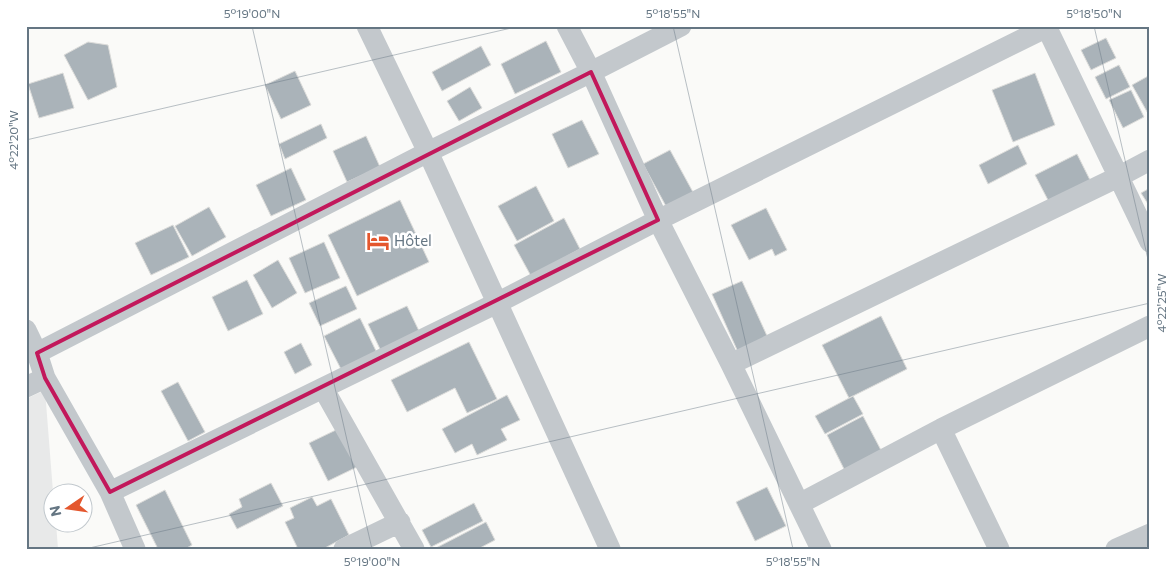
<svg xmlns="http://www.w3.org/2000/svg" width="1176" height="575" font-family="Commissioner,sans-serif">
<rect width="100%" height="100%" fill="#fafaf8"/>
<path fill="#e8e9e9" d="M45,390L53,492L52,522L56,523L58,549H26V399Z"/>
<path fill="#aab3b9" stroke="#dcdcda" d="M1106,38L1116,58L1091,70L1081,50Z
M546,41L561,72L515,94L501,64Z
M88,42L108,45L117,87L88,100L64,55Z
M481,46L491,65L442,91L432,72Z
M1119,65L1130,87L1106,99L1095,77Z
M295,71L311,105L281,119L265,85Z
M63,73L74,108L39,118L28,84Z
M1035,73L1055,125L1013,142L992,90Z
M1150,75V117L1132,85Z
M470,87L482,108L459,121L447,101Z
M1131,90L1144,117L1123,128L1109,100Z
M582,120L599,154L568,168L552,134Z
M321,124L327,138L285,159L279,144Z
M366,136L380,167L347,182L333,151Z
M1018,145L1027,164L988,184L979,165Z
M670,150L694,194L667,208L643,164Z
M1077,154L1091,182L1049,202L1035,175Z
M291,168L306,200L271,216L256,185Z
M536,186L554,221L517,241L498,206Z
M1150,188V207L1141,193Z
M400,200L429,262L357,296L328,235Z
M209,207L226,237L192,256L175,226Z
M766,208L787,250L775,256L772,249L749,260L731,225Z
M564,218L580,249L531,276L514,245Z
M173,225L189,257L151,275L135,243Z
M324,242L340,278L305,293L289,258Z
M278,260L297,293L272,308L253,275Z
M247,280L263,314L228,331L212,297Z
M742,281L768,338L738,352L712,294Z
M346,286L357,309L320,326L309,303Z
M407,306L420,333L381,351L368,324Z
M881,316L907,369L849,398L822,345Z
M360,318L378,355L343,373L324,336Z
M469,342L497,399L467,413L455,388L407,412L391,380Z
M301,343L312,365L295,374L284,352Z
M178,382L205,432L188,441L161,391Z
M507,395L520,420L501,429L507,440L477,455L472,444L455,453L442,429Z
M853,396L863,414L825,434L815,416Z
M863,416L883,454L846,473L827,435Z
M338,429L357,467L328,481L309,443Z
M271,483L283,506L237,529L229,514L242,507L239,499Z
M767,487L786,526L755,541L736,502Z
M165,490L192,545L185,549H158L136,505Z
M312,497L317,506L331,499L349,535L323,549H298L285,522L294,518L290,508Z
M474,503L483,521L431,547L422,530Z
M486,522L495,540L478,549H434Z"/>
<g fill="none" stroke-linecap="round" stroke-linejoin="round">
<path stroke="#c3c8cc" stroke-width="21" d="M367,26L428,152L610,549
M567,26L591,72L658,220L731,364L821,549
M1046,26L1150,242
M26,330L37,353L45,378L110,492L135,549
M37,353L428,152L591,72L681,26
M731,364L1118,177L1150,160
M26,387L45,378
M323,388L414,549
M941,429L999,549
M110,492L497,303L658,220L1049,26
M799,504L941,429L1150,326
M344,549L400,522
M1116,549L1150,534"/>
</g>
<path fill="none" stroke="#c2185b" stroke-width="4" stroke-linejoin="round" d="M591,72L658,220L110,492L45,378L37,353Z"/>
<path fill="none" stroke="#657683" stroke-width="1" stroke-opacity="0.45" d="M252,26L372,549M673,26L793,549M1094,26L1150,268M26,140L520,26M85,549L1150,303"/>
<defs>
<symbol id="hotel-bare" viewBox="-9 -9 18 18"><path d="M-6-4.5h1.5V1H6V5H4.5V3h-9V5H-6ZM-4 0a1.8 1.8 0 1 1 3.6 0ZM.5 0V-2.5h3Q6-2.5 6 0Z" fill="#e4572e" stroke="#fff" stroke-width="2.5" paint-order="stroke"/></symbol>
</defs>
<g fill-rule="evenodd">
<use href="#hotel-bare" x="362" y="225" width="32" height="32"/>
</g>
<g text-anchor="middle" stroke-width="5" stroke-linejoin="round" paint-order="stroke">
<g font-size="15" fill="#657683" stroke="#fff" text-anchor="start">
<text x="394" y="246">Hôtel</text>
</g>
</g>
<rect width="1176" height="575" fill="none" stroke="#ffffff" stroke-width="55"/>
<g transform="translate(68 508) rotate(257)"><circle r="24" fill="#ffffff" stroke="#c1c8cd"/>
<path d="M0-4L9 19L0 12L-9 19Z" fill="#e4572e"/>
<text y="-8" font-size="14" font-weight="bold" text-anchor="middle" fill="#657683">N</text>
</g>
<rect x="28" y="28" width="1120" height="520" fill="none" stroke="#657683" stroke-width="2"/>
<g font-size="12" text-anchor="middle" fill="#657683">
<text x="252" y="18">5°19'00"N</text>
<text x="673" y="18">5°18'55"N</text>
<text x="1094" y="18">5°18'50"N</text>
<text transform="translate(14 140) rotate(-90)" y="4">4°22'20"W</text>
<text transform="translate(1162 303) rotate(-90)" y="4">4°22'25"W</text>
<text x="372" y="566">5°19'00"N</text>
<text x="793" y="566">5°18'55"N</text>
</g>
</svg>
